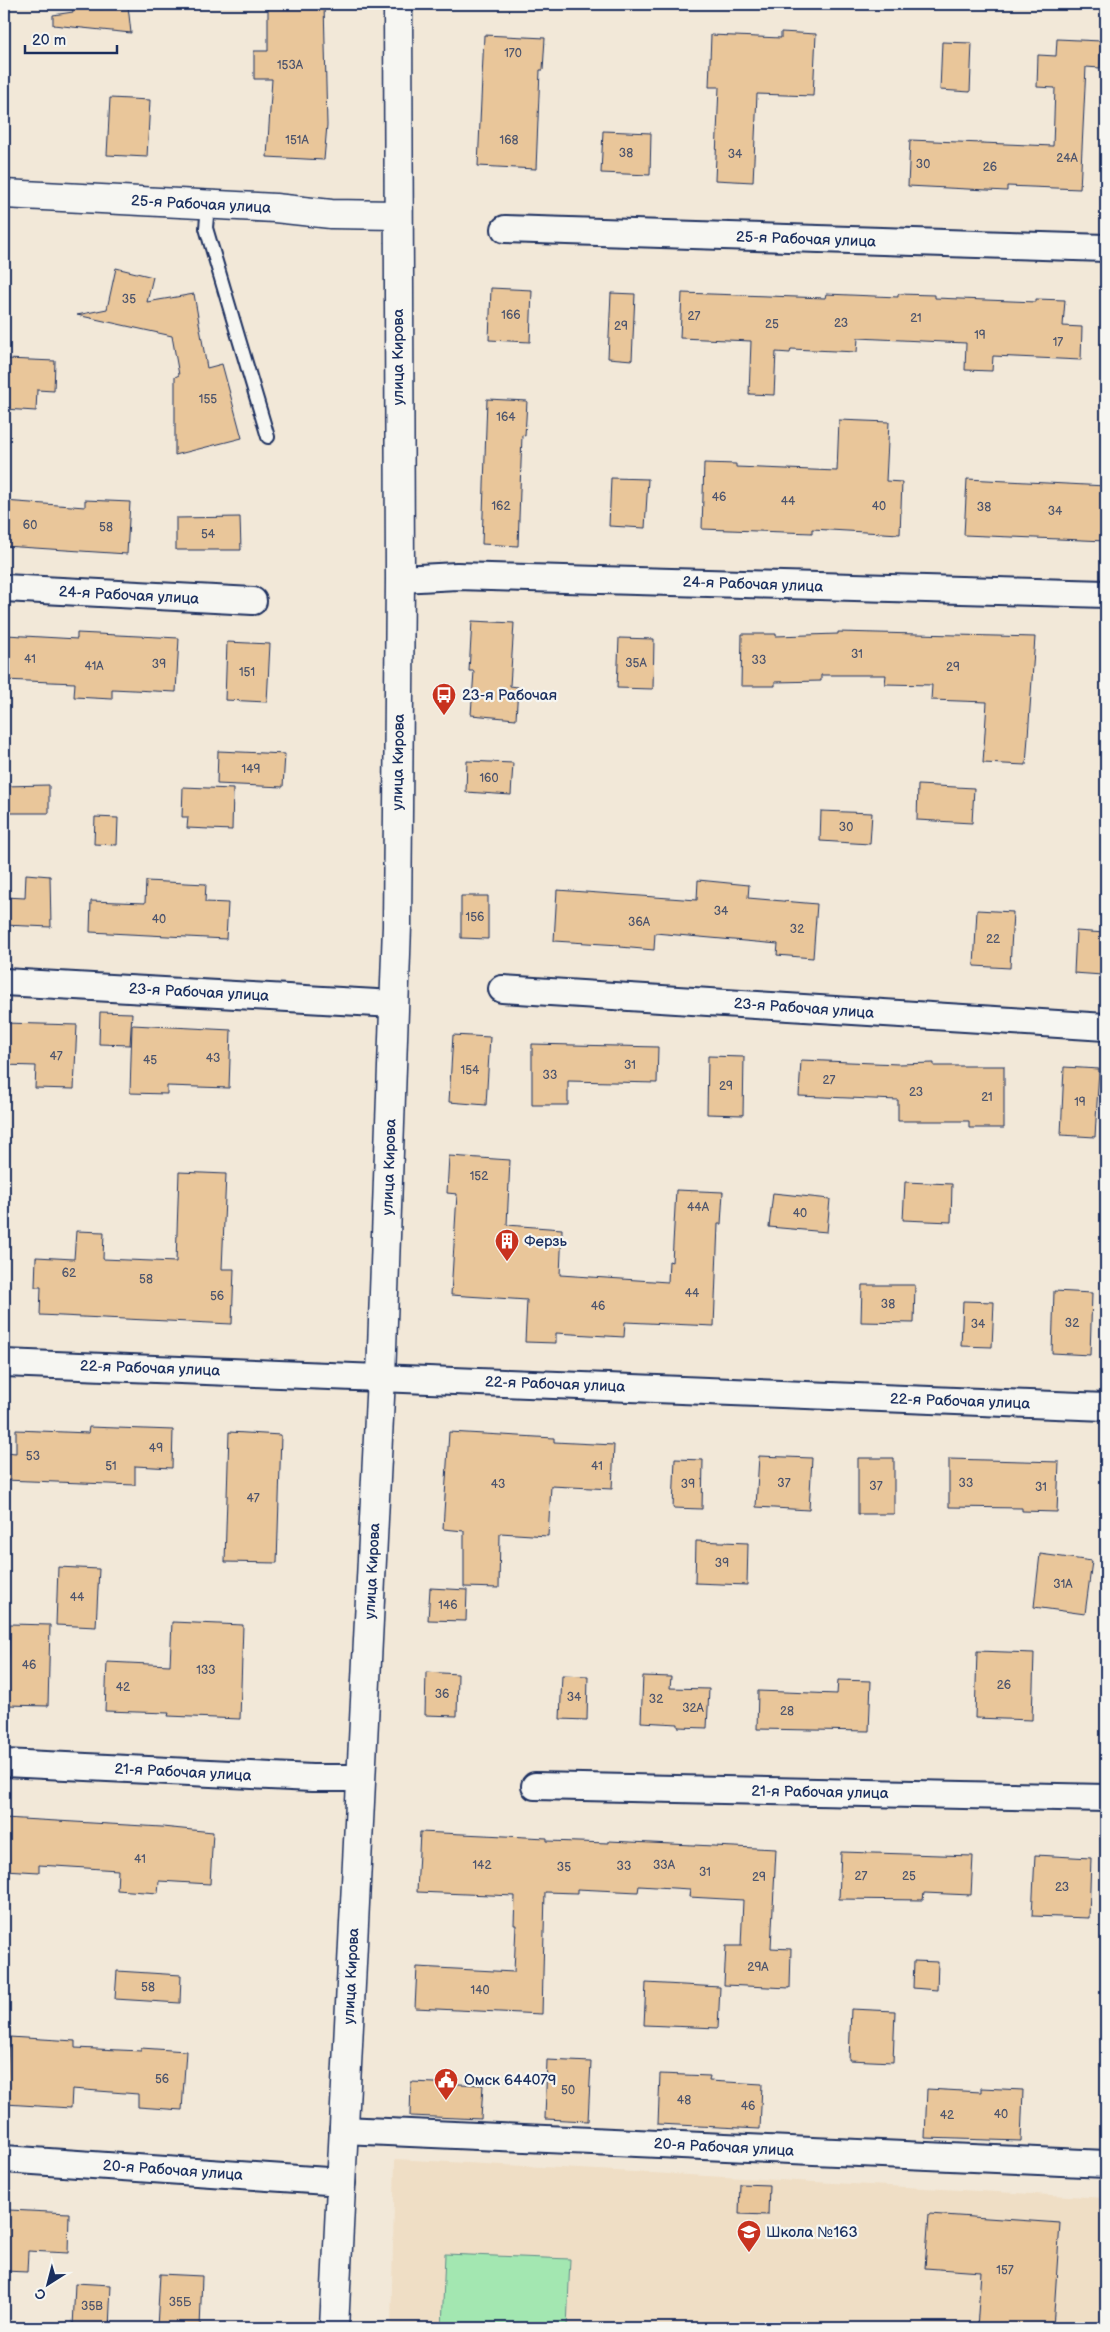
<svg xmlns="http://www.w3.org/2000/svg" width="1110" height="2332" font-family="'Balsamiq Sans',sans-serif">
<rect width="100%" height="100%" fill="#f2e8d8"/>
<filter id="ink" filterUnits="userSpaceOnUse"><feTurbulence type="fractalNoise" baseFrequency=".02" numOctaves="2"/><feDisplacementMap in="SourceGraphic" scale="10" xChannelSelector="R" yChannelSelector="G"/><feConvolveMatrix kernelMatrix="1 2 1 2 8 2 1 2 1" color-interpolation-filters="sRGB"/></filter>
<g filter="url(#ink)">
<path fill="#efdec5" d="M395,2159L1106,2198L1105,2328H391Z"/>
<path fill="#a3e7b1" stroke="#5f8b88" d="M445,2254L570,2259L567,2328H442Z"/>
<path fill="#e9c69a" stroke="#1b2f5e" d="M100,4V9L128,6L131,33L53,25V15L73,12L72,6Z
M268,4H324L327,125L324,160L267,157L272,79H254V51H268Z
M781,32L816,34L813,96L757,94L753,182L715,180L719,87H709L711,35L781,38Z
M484,35L545,38L543,70H540L536,169L478,166Z
M1057,39L1101,41L1100,68L1086,67L1080,189L1007,186V191L908,186L910,140L1053,146L1055,88L1037,87L1038,55L1056,56Z
M942,42L972,43L970,92L940,90Z
M110,98L150,100L147,157L107,155Z
M603,131L651,133L650,175L601,173Z
M116,268L153,277L147,302L194,294L207,368L222,364L242,438L175,455V377L179,375L172,336L77,315L107,309Z
M491,288L532,290L530,342L489,340Z
M611,293L635,294L632,360L608,358Z
M682,293L825,298L826,294L898,297V294L935,295V298L1036,302V299L1065,300L1063,326L1082,327L1081,360L993,356L992,371L965,370L966,343L858,338L857,352L791,349L790,353L776,352L774,395L749,394L751,341L680,338Z
M6,359L55,361L54,391L37,390L36,411L4,409Z
M487,399L527,401L525,436L522,435L518,546L482,544Z
M839,420L889,422L886,481L902,482L900,534L812,529V533L702,529L704,463L736,464V467L837,471Z
M611,478L648,479L645,528L609,526Z
M967,479L1106,486V541L964,535Z
M85,500L130,502L127,554L4,546V501L85,507Z
M240,517L241,550H176V518Z
M472,621L514,623L510,686L518,687L516,719L471,715L474,671H469Z
M838,632L1035,637L1026,765L983,763L987,702L931,700L932,685L885,684L886,675H821V681L775,682V686H741L742,634H776V636L838,634Z
M77,633L179,638L176,692L112,689V699L74,697L75,683L4,680L6,635L77,639Z
M619,638L654,639L653,689L617,688Z
M227,642L270,644L267,702L225,700Z
M218,751L285,754L283,787L217,784Z
M467,761L513,763L511,795L466,792Z
M49,785V813H4V786Z
M918,785L974,788L972,823L917,820Z
M183,787L233,789L232,830L187,828L188,817H182Z
M821,811L872,813L870,844L820,841Z
M95,817L118,818L117,845L94,844Z
M26,874L50,876L51,927L4,925V897L25,898Z
M698,880L749,885L748,898L817,904L813,958L777,955L778,944L655,933L654,950L620,947V945L554,941L557,890L697,900Z
M146,881L206,884L205,902L228,903L226,939L90,932L91,901L145,903Z
M461,896H488V939L461,938Z
M977,910L1013,912L1010,968L974,966Z
M1076,931L1105,933L1102,975L1074,973Z
M100,1012L132,1013L130,1045L99,1044Z
M4,1023L77,1025L74,1089L35,1088L36,1066L4,1065Z
M132,1025L231,1030L229,1088L167,1086V1094L130,1093Z
M453,1035L490,1037L486,1105L449,1102Z
M532,1044L658,1047L657,1083L568,1081V1105H532Z
M708,1056L744,1057L743,1115L707,1114Z
M801,1060L898,1064L934,1063V1066H1004V1128H969V1121H898V1100L799,1096Z
M1064,1067L1099,1069L1095,1137L1061,1135Z
M449,1156L510,1160L507,1225L562,1229L560,1275L668,1282L669,1261L672,1262L676,1190L723,1192L721,1224H718L714,1326L625,1322L624,1337L556,1333V1343L525,1342L527,1300L451,1295L457,1194L447,1193Z
M179,1172L226,1174L222,1269H234L232,1324L40,1315L41,1287H35L36,1257L74,1259L76,1231L104,1232L103,1259L176,1262Z
M905,1182L952,1184L951,1222L903,1220Z
M773,1193L830,1199L827,1232L769,1227Z
M862,1285H915L914,1323L861,1322Z
M1054,1291L1092,1293L1090,1355L1052,1353Z
M963,1301L994,1302L992,1347L961,1346Z
M89,1427L173,1430L172,1468L135,1466V1485L4,1480V1452L16,1453V1430L88,1433Z
M229,1432L281,1435L277,1563L225,1562Z
M449,1432L554,1438V1442L614,1445L612,1489L551,1486L548,1536L500,1533L499,1588L464,1587V1531L443,1529Z
M759,1456L812,1458L809,1510L756,1507Z
M858,1458H894V1514H858Z
M675,1459L703,1460L702,1509L673,1508Z
M949,1459L1059,1462L1057,1512L1022,1511V1508L949,1507Z
M696,1541L748,1543L747,1585L695,1583Z
M1040,1554L1092,1561L1085,1614L1034,1607Z
M58,1567L99,1569L96,1627L56,1625Z
M430,1588L467,1590L466,1621L428,1620Z
M172,1622L243,1625L240,1719L168,1716L169,1713L105,1711L107,1662L170,1665Z
M10,1624L50,1625L48,1706L7,1705Z
M977,1651L1034,1653L1032,1720L975,1718Z
M426,1672L458,1674L457,1716L425,1715Z
M562,1675L588,1676L587,1720L560,1719Z
M643,1676L671,1677L670,1688L709,1689L707,1728L678,1727V1724L641,1722Z
M838,1680L871,1681L869,1731L757,1729L758,1691L837,1694Z
M4,1818L162,1827L213,1832L210,1884L159,1881L158,1893L117,1890L118,1870L39,1865V1872L4,1870Z
M420,1832L547,1838V1841L609,1843V1841L776,1849L771,1948L791,1949L790,1988L724,1985L726,1946H741L743,1900L689,1897L690,1889L639,1886L638,1892L577,1889V1893L545,1892L542,2014L415,2008L417,1967L514,1972L516,1925H514L515,1896L417,1892Z
M841,1852L973,1856L971,1895L924,1893L923,1900L839,1899Z
M1035,1855L1091,1858L1089,1918L1032,1916Z
M914,1961L938,1962L937,1990L913,1988Z
M117,1971L181,1975L180,2003L115,1999Z
M646,1983L720,1987L718,2028L644,2025Z
M851,2009L895,2011L893,2062L849,2060Z
M9,2037L75,2041V2048L141,2051V2048L186,2051L182,2110L138,2107V2094L72,2089L71,2108L5,2104Z
M547,2060L591,2062L588,2121L545,2119Z
M660,2074L710,2076L709,2081L762,2084L760,2129L658,2124Z
M411,2082L483,2085L481,2119L410,2116Z
M981,2088L1023,2090L1021,2141L925,2138L927,2089L981,2092Z
M740,2184L769,2185L768,2215L739,2214Z
M9,2210L69,2213L68,2253L28,2251L27,2272L4,2271V2240H7Z
M929,2214L1060,2223L1053,2328H977L981,2272L925,2268Z
M160,2274L202,2276L200,2328H157Z
M75,2283L111,2285L109,2328H73Z"/>
<g fill="none" stroke-linecap="round" stroke-linejoin="round">
<defs>
<path id="lane" d="M208,205L206,228L268,437"/>
<path id="street" d="M505,229L1106,248
M400,579L457,576L1106,594
M4,588L253,601
M4,982L394,1004
M502,989L1106,1027
M4,1363L1106,1407
M4,1763L312,1778H361
M535,1786L1106,1798
M343,2130L1106,2164
M4,2159L342,2182"/>
<path id="secondary" d="M4,194L275,208L331,214L397,215"/>
<path id="primary" d="M334,2328L381,1377L397,926L400,579L398,4"/>
</defs>
<use href="#lane" stroke="#1b2f5e" stroke-width="16"/>
<use href="#street" stroke="#1b2f5e" stroke-width="30"/>
<use href="#secondary" stroke="#1b2f5e" stroke-width="31"/>
<use href="#primary" stroke="#1b2f5e" stroke-width="31"/>
<use href="#lane" stroke="#f6f6f2" stroke-width="12"/>
<use href="#street" stroke="#f6f6f2" stroke-width="26"/>
<use href="#secondary" stroke="#f6f6f2" stroke-width="28"/>
<use href="#primary" stroke="#f6f6f2" stroke-width="28"/>
</g>
</g>
<defs>
<symbol id="bus-pin" viewBox="-11 -11 22 30"><path d="M0 17L-7.5 6A9.5 9.5 0 1 1 7.5 6Z" fill="#c8321e" stroke="#f6f6f2"/><path d="M-5-6H5V4H4V6H2V4H-2V6H-4V4H-5ZM-3.5-4V0h7V-4ZM-3.5 1.2v1.5H-2V1.2ZM2 1.2v1.5H3.5V1.2Z" fill="#fff"/></symbol>
<symbol id="building-pin" viewBox="-11 -11 22 30"><path d="M0 17L-7.5 6A9.5 9.5 0 1 1 7.5 6Z" fill="#c8321e" stroke="#f6f6f2"/><path d="M-4-6H4V6H1V3H-1V6H-4ZM-2.5-4.3h1.7v1.8h-1.7ZM.8-4.3h1.7v1.8H.8ZM-2.5-1h1.7V.8h-1.7ZM.8-1h1.7V.8H.8Z" fill="#fff"/></symbol>
<symbol id="civic-pin" viewBox="-11 -11 22 30"><path d="M0 17L-7.5 6A9.5 9.5 0 1 1 7.5 6Z" fill="#c8321e" stroke="#f6f6f2"/><path d="M-.6-6.5H3V-4.5H.6V-3L4-1V1h2V6H-6V1h2V-1L-.6-3ZM-1.2 2.5V6h2.4V2.5Z" fill="#fff"/></symbol>
<symbol id="school-pin" viewBox="-11 -11 22 30"><path d="M0 17L-7.5 6A9.5 9.5 0 1 1 7.5 6Z" fill="#c8321e" stroke="#f6f6f2"/><path d="M0-5L7-2L0 1L-7-2ZM-4 1L0 2.5L4 1V4Q0 6-4 4Z" fill="#fff"/></symbol>
</defs>
<g fill-rule="evenodd">
<use href="#bus-pin" x="430" y="681" width="28" height="38"/>
<use href="#building-pin" x="493" y="1227" width="28" height="38"/>
<use href="#civic-pin" x="432" y="2066" width="28" height="38"/>
<use href="#school-pin" x="735" y="2218" width="28" height="38"/>
</g>
<g text-anchor="middle" stroke-width="4.5" stroke-linejoin="round" paint-order="stroke">
<g font-size="12" fill="#4e556d">
<text x="513" y="57">170</text>
<text x="290" y="69">153А</text>
<text x="297" y="144">151А</text>
<text x="509" y="144">168</text>
<text x="626" y="157">38</text>
<text x="735" y="158">34</text>
<text x="1067" y="162">24А</text>
<text x="923" y="168">30</text>
<text x="990" y="171">26</text>
<text x="129" y="303">35</text>
<text x="511" y="319">166</text>
<text x="694" y="320">27</text>
<text x="916" y="322">21</text>
<text x="841" y="327">23</text>
<text x="772" y="328">25</text>
<text x="621" y="330">29</text>
<text x="980" y="339">19</text>
<text x="1058" y="346">17</text>
<text x="208" y="403">155</text>
<text x="506" y="421">164</text>
<text x="719" y="501">46</text>
<text x="788" y="505">44</text>
<text x="501" y="510">162</text>
<text x="879" y="510">40</text>
<text x="984" y="511">38</text>
<text x="1055" y="515">34</text>
<text x="30" y="529">60</text>
<text x="106" y="531">58</text>
<text x="208" y="538">54</text>
<text x="857" y="658">31</text>
<text x="30" y="663">41</text>
<text x="759" y="664">33</text>
<text x="636" y="667">35А</text>
<text x="159" y="668">39</text>
<text x="94" y="670">41А</text>
<text x="953" y="671">29</text>
<text x="247" y="676">151</text>
<text x="251" y="773">149</text>
<text x="489" y="782">160</text>
<text x="846" y="831">30</text>
<text x="721" y="915">34</text>
<text x="475" y="921">156</text>
<text x="159" y="923">40</text>
<text x="639" y="926">36А</text>
<text x="797" y="933">32</text>
<text x="993" y="943">22</text>
<text x="56" y="1060">47</text>
<text x="213" y="1062">43</text>
<text x="150" y="1064">45</text>
<text x="630" y="1069">31</text>
<text x="470" y="1074">154</text>
<text x="550" y="1079">33</text>
<text x="829" y="1084">27</text>
<text x="726" y="1090">29</text>
<text x="916" y="1096">23</text>
<text x="987" y="1101">21</text>
<text x="1080" y="1106">19</text>
<text x="479" y="1180">152</text>
<text x="698" y="1211">44А</text>
<text x="800" y="1217">40</text>
<text x="69" y="1277">62</text>
<text x="146" y="1283">58</text>
<text x="692" y="1297">44</text>
<text x="217" y="1300">56</text>
<text x="888" y="1308">38</text>
<text x="598" y="1310">46</text>
<text x="1072" y="1327">32</text>
<text x="978" y="1328">34</text>
<text x="156" y="1452">49</text>
<text x="33" y="1460">53</text>
<text x="111" y="1470">51</text>
<text x="597" y="1470">41</text>
<text x="784" y="1487">37</text>
<text x="966" y="1487">33</text>
<text x="498" y="1488">43</text>
<text x="688" y="1488">39</text>
<text x="876" y="1490">37</text>
<text x="1041" y="1491">31</text>
<text x="253" y="1502">47</text>
<text x="722" y="1567">39</text>
<text x="1063" y="1588">31А</text>
<text x="77" y="1601">44</text>
<text x="448" y="1609">146</text>
<text x="29" y="1669">46</text>
<text x="206" y="1674">133</text>
<text x="1004" y="1689">26</text>
<text x="123" y="1691">42</text>
<text x="442" y="1698">36</text>
<text x="574" y="1701">34</text>
<text x="656" y="1703">32</text>
<text x="693" y="1712">32А</text>
<text x="787" y="1715">28</text>
<text x="140" y="1863">41</text>
<text x="482" y="1869">142</text>
<text x="664" y="1869">33А</text>
<text x="624" y="1870">33</text>
<text x="564" y="1871">35</text>
<text x="705" y="1876">31</text>
<text x="861" y="1880">27</text>
<text x="909" y="1880">25</text>
<text x="759" y="1881">29</text>
<text x="1062" y="1891">23</text>
<text x="758" y="1971">29А</text>
<text x="148" y="1991">58</text>
<text x="480" y="1994">140</text>
<text x="162" y="2083">56</text>
<text x="568" y="2094">50</text>
<text x="684" y="2104">48</text>
<text x="748" y="2110">46</text>
<text x="1001" y="2118">40</text>
<text x="947" y="2119">42</text>
<text x="1005" y="2274">157</text>
<text x="180" y="2306">35Б</text>
<text x="92" y="2310">35В</text>
</g>
<g font-size="15" fill="#1b2f5e" stroke="#f6f6f2">
<text transform="translate(201 204) rotate(3)" y="5">25-я Рабочая улица</text>
<text transform="translate(806 239) rotate(2)" y="5">25-я Рабочая улица</text>
<text transform="translate(398 357) rotate(-90)" y="5">улица Кирова</text>
<text transform="translate(753 584) rotate(2)" y="5">24-я Рабочая улица</text>
<text transform="translate(129 595) rotate(3)" y="5">24-я Рабочая улица</text>
<text transform="translate(398 762) rotate(-89)" y="5">улица Кирова</text>
<text transform="translate(199 992) rotate(3)" y="5">23-я Рабочая улица</text>
<text transform="translate(804 1008) rotate(4)" y="5">23-я Рабочая улица</text>
<text transform="translate(389 1167) rotate(-88)" y="5">улица Кирова</text>
<text transform="translate(150 1368) rotate(2)" y="5">22-я Рабочая улица</text>
<text transform="translate(555 1384) rotate(2)" y="5">22-я Рабочая улица</text>
<text transform="translate(960 1401) rotate(2)" y="5">22-я Рабочая улица</text>
<text transform="translate(372 1571) rotate(-87)" y="5">улица Кирова</text>
<text transform="translate(183 1772) rotate(3)" y="5">21-я Рабочая улица</text>
<text transform="translate(820 1792) rotate(1)" y="5">21-я Рабочая улица</text>
<text transform="translate(351 1976) rotate(-87)" y="5">улица Кирова</text>
<text transform="translate(724 2147) rotate(3)" y="5">20-я Рабочая улица</text>
<text transform="translate(173 2170) rotate(4)" y="5">20-я Рабочая улица</text>
</g>
<g font-size="15" fill="#1b2f5e" stroke="#f6f6f2" text-anchor="start">
<text x="462" y="700">23-я Рабочая</text>
<text x="524" y="1246">Ферзь</text>
<text x="464" y="2085">Омск 644079</text>
<text x="766" y="2237">Школа №163</text>
</g>
</g>
<rect width="1110" height="2332" fill="none" stroke="#f6f6f2" stroke-width="20"/>
<rect x="10" y="10" width="1090" height="2312" fill="none" stroke="#1b2f5e" stroke-width="2" filter="url(#ink)"/>
<g transform="translate(48 2284) rotate(216)" stroke="#f6f6f2" stroke-width="4" paint-order="stroke">
<path d="M0-4L9 19L0 12L-9 19Z" fill="#1b2f5e"/>
<text y="-8" font-size="14" font-weight="bold" text-anchor="middle" fill="#1b2f5e">С</text>
</g>
<path d="M25 45v8h92v-8" fill="none" stroke="#1b2f5e" stroke-width="2.5"/>
<text x="32" y="45" font-size="15" fill="#1b2f5e" stroke="#f6f6f2" stroke-width="4" paint-order="stroke">20 m</text>
</svg>
